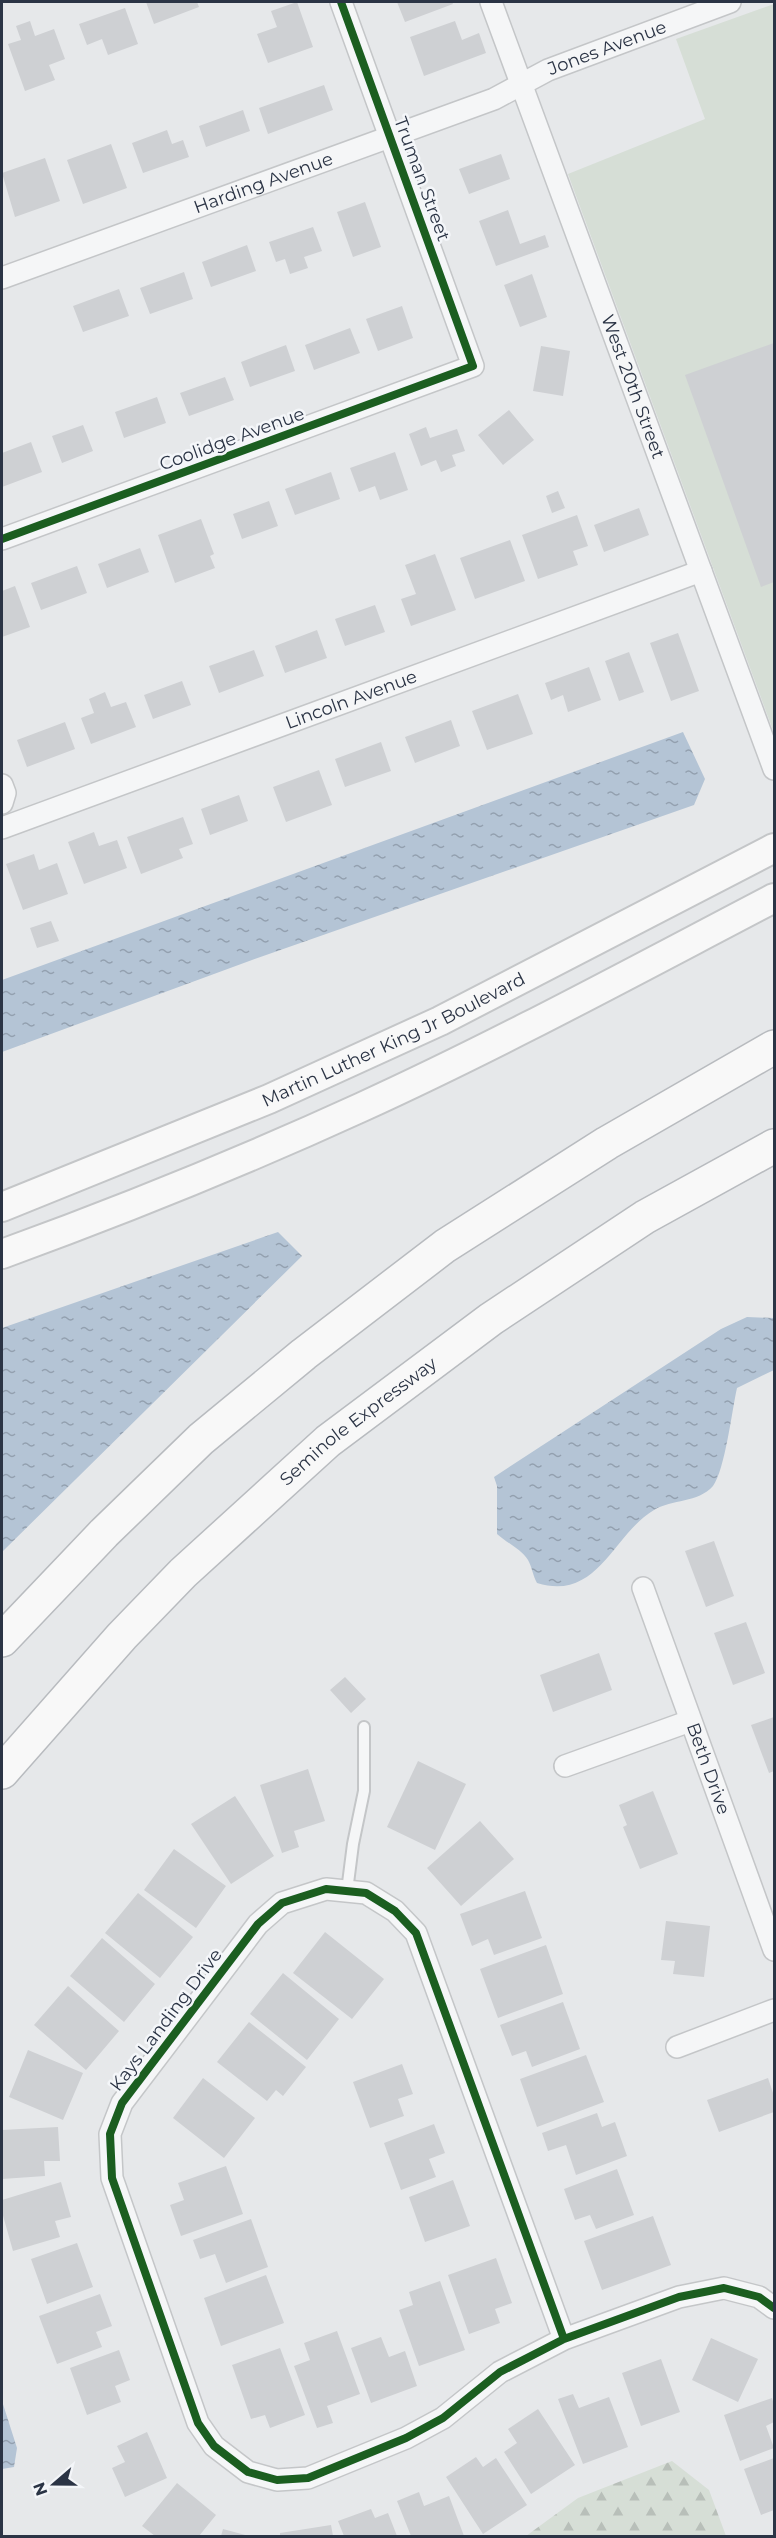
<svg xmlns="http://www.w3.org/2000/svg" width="776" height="2538" font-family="Montserrat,sans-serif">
<defs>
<pattern id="forest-firs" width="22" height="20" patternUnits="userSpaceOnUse" patternTransform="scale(1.5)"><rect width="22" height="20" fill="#d6ded6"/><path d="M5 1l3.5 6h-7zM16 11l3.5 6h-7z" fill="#b8bfb9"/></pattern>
<pattern id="water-ripples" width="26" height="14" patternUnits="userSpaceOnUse" patternTransform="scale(1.5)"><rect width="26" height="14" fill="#b4c4d5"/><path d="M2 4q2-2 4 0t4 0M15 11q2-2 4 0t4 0" fill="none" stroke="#93a0af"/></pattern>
</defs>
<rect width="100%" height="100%" fill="#e6e8ea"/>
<path fill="#d6ded6" d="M774,4V733L568,174L705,119L676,39Z"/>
<path fill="url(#forest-firs)" d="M672,2461L709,2490L726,2536H526L578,2498Z"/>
<path fill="url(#water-ripples)" d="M683,732L705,779L694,805L252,960L2,1052V980Z
M278,1232L302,1256L2,1552V1328Z
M747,1317L774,1318V1370L737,1388C732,1410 725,1470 713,1486C698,1503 672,1499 654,1510C613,1534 598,1602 537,1583C533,1576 532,1567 528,1560C521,1549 507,1543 497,1534V1486L494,1477L721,1329Z
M2,2401L17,2448L14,2467L2,2469Z"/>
<path fill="#ced0d3" d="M146,2H197L199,7L154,24Z
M297,2L313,47L268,63L257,34L277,27L271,11Z
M397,2H452L453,4L405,22Z
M125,8L138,44L108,55L102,39L87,45L79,24Z
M30,21L35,36L54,29L65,59L49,65L55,80L25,91L8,44L21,40L16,26Z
M455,21L462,40L479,33L486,53L424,76L410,37Z
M324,85L333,110L268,134L259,108Z
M243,110L250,131L206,147L199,126Z
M167,130L172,144L183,140L189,157L143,173L132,143Z
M111,144L127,188L83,204L67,160Z
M501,154L510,179L469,194L459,169Z
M45,158L60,201L15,217L2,173Z
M365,202L381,247L353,257L337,212Z
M508,210L520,244L545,235L549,247L496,266L479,221Z
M313,227L322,251L304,257L308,268L290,274L285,259L276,262L269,242Z
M247,245L256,271L211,287L202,262Z
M184,272L193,299L150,314L140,288Z
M532,274L547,317L520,327L504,285Z
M119,289L129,316L83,332L73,306Z
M402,306L413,338L378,351L366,319Z
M350,328L360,353L314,370L305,345Z
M774,343V582L761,587L685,375Z
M286,345L295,371L250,387L241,362Z
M541,346L570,351L563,396L533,391Z
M225,377L234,400L189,416L180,393Z
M157,397L166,423L124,438L115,412Z
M509,410L534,440L503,465L478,435Z
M83,425L93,451L62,463L52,436Z
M426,427L430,438L457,429L465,451L452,455L456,466L441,472L436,460L421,466L409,434Z
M31,442L42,472L2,487V453Z
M395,452L408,490L380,500L375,486L359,492L350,468Z
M331,472L340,499L295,515L285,489Z
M558,491L565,508L552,513L546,496Z
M269,501L278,526L242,539L233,514Z
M639,508L649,535L604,552L594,525Z
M577,515L588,546L573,551L578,565L538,579L522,535Z
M201,519L214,554L210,556L215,568L175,583L158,535Z
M510,540L525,581L475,599L460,558Z
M140,548L149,572L107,588L98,564Z
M435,554L456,610L411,626L401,599L416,594L405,565Z
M77,566L87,593L41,610L31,583Z
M15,586L30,627L2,637V591Z
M375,605L385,632L345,646L335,619Z
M317,630L327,658L285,673L275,646Z
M678,633L699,691L671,701L650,643Z
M254,650L264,676L219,693L209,666Z
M629,652L644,692L619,701L605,661Z
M589,667L601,700L568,712L563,695L551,700L545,683Z
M182,681L191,705L153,719L144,695Z
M105,692L111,707L126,702L136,727L91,744L81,718L94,713L89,699Z
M518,694L533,734L487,750L472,711Z
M451,720L460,746L415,763L405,737Z
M65,722L75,749L27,767L17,740Z
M381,742L391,771L345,787L335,759Z
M319,770L332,805L286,822L273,787Z
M239,795L248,821L210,835L201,809Z
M183,817L193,844L179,849L183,858L141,874L127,837Z
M94,832L99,846L117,840L127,868L84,884L68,842Z
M34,854L39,870L57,863L68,894L23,910L6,864Z
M51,921L59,941L37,948L30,928Z
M714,1541L734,1596L706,1607L685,1551Z
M746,1622L765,1673L733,1685L714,1633Z
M599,1653L612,1690L553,1712L540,1675Z
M345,1677L366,1699L351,1713L330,1690Z
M774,1717V1771L769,1773L751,1725Z
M418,1761L466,1784L435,1850L387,1827Z
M308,1769L325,1821L294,1831L299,1847L282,1853L260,1785Z
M653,1791L678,1854L640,1869L623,1827L627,1825L619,1805Z
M235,1796L274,1856L231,1884L191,1824Z
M480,1821L514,1859L461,1906L427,1868Z
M174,1849L226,1886L196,1928L144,1890Z
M525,1891L542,1938L494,1955L488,1939L472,1946L460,1914Z
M138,1893L193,1937L160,1978L105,1933Z
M666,1921L710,1926L704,1977L673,1974L675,1961L661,1960Z
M325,1932L384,1979L352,2019L293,1973Z
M102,1938L155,1984L124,2022L70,1976Z
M546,1945L563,1994L498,2018L480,1969Z
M283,1973L339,2019L307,2060L250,2014Z
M68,1986L119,2031L86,2070L34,2025Z
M563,2002L580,2049L532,2067L526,2051L512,2056L500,2025Z
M249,2022L306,2067L283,2096L276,2090L267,2101L217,2062Z
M28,2050L83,2073L63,2120L9,2097Z
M586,2055L604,2102L537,2127L520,2079Z
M402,2064L413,2094L398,2099L404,2116L370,2128L353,2082Z
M203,2078L255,2118L224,2158L173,2118Z
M768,2078L774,2096V2112L719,2132L707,2100Z
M597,2113L602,2127L615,2122L627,2156L576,2175L566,2145L548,2151L542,2133Z
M434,2124L445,2153L429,2159L436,2177L401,2190L384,2143Z
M58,2127L60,2161H44L45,2176L2,2179V2130Z
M226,2166L243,2214L181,2236L170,2205L184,2200L178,2183Z
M617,2169L634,2215L596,2229L590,2215L575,2220L564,2189Z
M453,2180L470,2226L425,2242L409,2197Z
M61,2182L71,2217L55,2221L60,2237L13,2251L2,2212V2200Z
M653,2216L671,2265L602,2290L584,2241Z
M251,2219L268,2267L226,2283L215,2254L200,2259L193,2240Z
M77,2243L93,2287L47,2304L31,2259Z
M496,2258L512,2303L495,2309L500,2323L469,2334L448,2275Z
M266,2275L284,2323L221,2346L204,2298Z
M440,2281L465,2350L419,2366L399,2310L413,2305L409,2292Z
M100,2294L112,2326L96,2332L102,2347L57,2364L39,2316Z
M337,2331L360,2394L327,2406L333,2423L317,2428L294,2366L310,2360L304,2343Z
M381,2337L389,2357L405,2351L417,2386L371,2403L351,2348Z
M711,2338L758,2359L738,2402L692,2380Z
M280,2348L305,2415L270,2428L265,2415L251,2419L232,2365Z
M119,2350L130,2380L115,2386L121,2402L87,2415L70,2368Z
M661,2359L680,2412L641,2426L622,2373Z
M573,2394L579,2408L609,2397L628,2447L583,2464L558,2399Z
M772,2398L774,2405V2422L766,2426L774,2448L740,2461L724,2415Z
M538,2409L575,2465L531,2494L504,2452L517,2443L508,2429Z
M147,2432L167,2478L125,2497L112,2468L125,2462L117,2446Z
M476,2457L483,2467L496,2458L527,2505L483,2534L446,2477Z
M774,2458V2510L761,2515L744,2469Z
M177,2483L216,2515L199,2536H155L142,2526Z
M419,2492L424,2506L449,2496L464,2536H411L397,2501Z
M371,2509L375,2518L388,2513L397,2536H344L338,2521Z
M331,2525L333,2536H280V2533Z
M223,2529L249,2536H221Z"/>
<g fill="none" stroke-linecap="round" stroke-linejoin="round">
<defs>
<path id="lane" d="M347,1891L353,1844L364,1791V1727"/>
<g id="street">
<path id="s1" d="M491,2L774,769"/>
<path id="s2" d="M2,278L494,99L548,70L730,2"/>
<path d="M2,539L473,366L341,2"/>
<path d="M2,785L5,793L2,803"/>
<path id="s3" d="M2,828L701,571"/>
<path id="s4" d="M643,1588L774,1950"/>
<path d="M565,1766L690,1721"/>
<path d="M677,2047L774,2010"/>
<path d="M564,2339L416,1933L395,1911L366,1893L326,1889L282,1903L258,1924L122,2103L110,2134L112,2178L198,2423L214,2446L248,2472L277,2480L308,2478L406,2438L443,2418L500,2372L564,2339L679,2297L724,2288L759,2297L774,2308"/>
</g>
<g id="secondary">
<path id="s5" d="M2,1207L269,1099L440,1021L774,848"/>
<path d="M2,1254C123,1210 244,1161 362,1107C502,1043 638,969 774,898"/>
</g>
<g id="highway">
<path d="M2,1640L104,1533L201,1439L304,1354L445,1246L607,1143L774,1047"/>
<path id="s6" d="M2,1772L122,1636L183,1573L328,1441L491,1319L645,1217L774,1146"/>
</g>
</defs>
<use href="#lane" stroke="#c4c6c8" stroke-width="14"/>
<use href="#street" stroke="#c4c6c8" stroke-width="24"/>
<use href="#secondary" stroke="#c4c6c8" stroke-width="32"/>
<use href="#highway" stroke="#b8bbbf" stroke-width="36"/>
<use href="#lane" stroke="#f5f6f7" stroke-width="10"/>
<use href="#street" stroke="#f5f6f7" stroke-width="21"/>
<use href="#secondary" stroke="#f8f8f8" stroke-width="28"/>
<use href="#highway" stroke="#f8f8f8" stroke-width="33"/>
<defs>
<path id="cycleway" d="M2,539L473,366L341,2
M564,2339L416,1933L395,1911L366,1893L326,1889L282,1903L258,1924L122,2103L110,2134L112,2178L198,2423L214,2446L248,2472L277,2480L308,2478L406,2438L443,2418L500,2372L564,2339L679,2297L724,2288L759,2297L774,2308"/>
</defs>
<use href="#cycleway" stroke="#f4f6f9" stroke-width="11"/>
<use href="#cycleway" stroke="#1b5e20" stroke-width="8"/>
</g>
<g text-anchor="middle" stroke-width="5" stroke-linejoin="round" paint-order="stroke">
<g font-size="18" fill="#2b3445" stroke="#f4f6f9">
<text dy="6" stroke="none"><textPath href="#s2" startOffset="648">Jones Avenue</textPath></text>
<text transform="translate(422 179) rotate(70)" y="6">Truman Street</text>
<text dy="6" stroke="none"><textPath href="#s2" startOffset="278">Harding Avenue</textPath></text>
<text dy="6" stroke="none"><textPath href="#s1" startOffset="410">West 20th Street</textPath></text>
<text transform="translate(232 439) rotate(-20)" y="6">Coolidge Avenue</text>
<text dy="6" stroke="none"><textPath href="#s3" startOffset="372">Lincoln Avenue</textPath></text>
<text dy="6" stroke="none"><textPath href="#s5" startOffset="426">Martin Luther King Jr Boulevard</textPath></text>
<text dy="6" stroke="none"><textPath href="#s6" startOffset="501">Seminole Expressway</textPath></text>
<text dy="6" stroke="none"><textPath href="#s4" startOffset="192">Beth Drive</textPath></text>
<text transform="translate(166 2020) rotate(-53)" y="6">Kays Landing Drive</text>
</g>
</g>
<rect width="776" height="2538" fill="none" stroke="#2b3445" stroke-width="6"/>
<g transform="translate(54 2484) rotate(250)" stroke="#f4f6f9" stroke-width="4.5" paint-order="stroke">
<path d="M0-4.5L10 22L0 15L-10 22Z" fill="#2b3445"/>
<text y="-9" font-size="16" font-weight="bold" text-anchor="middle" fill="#2b3445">N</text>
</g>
</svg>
